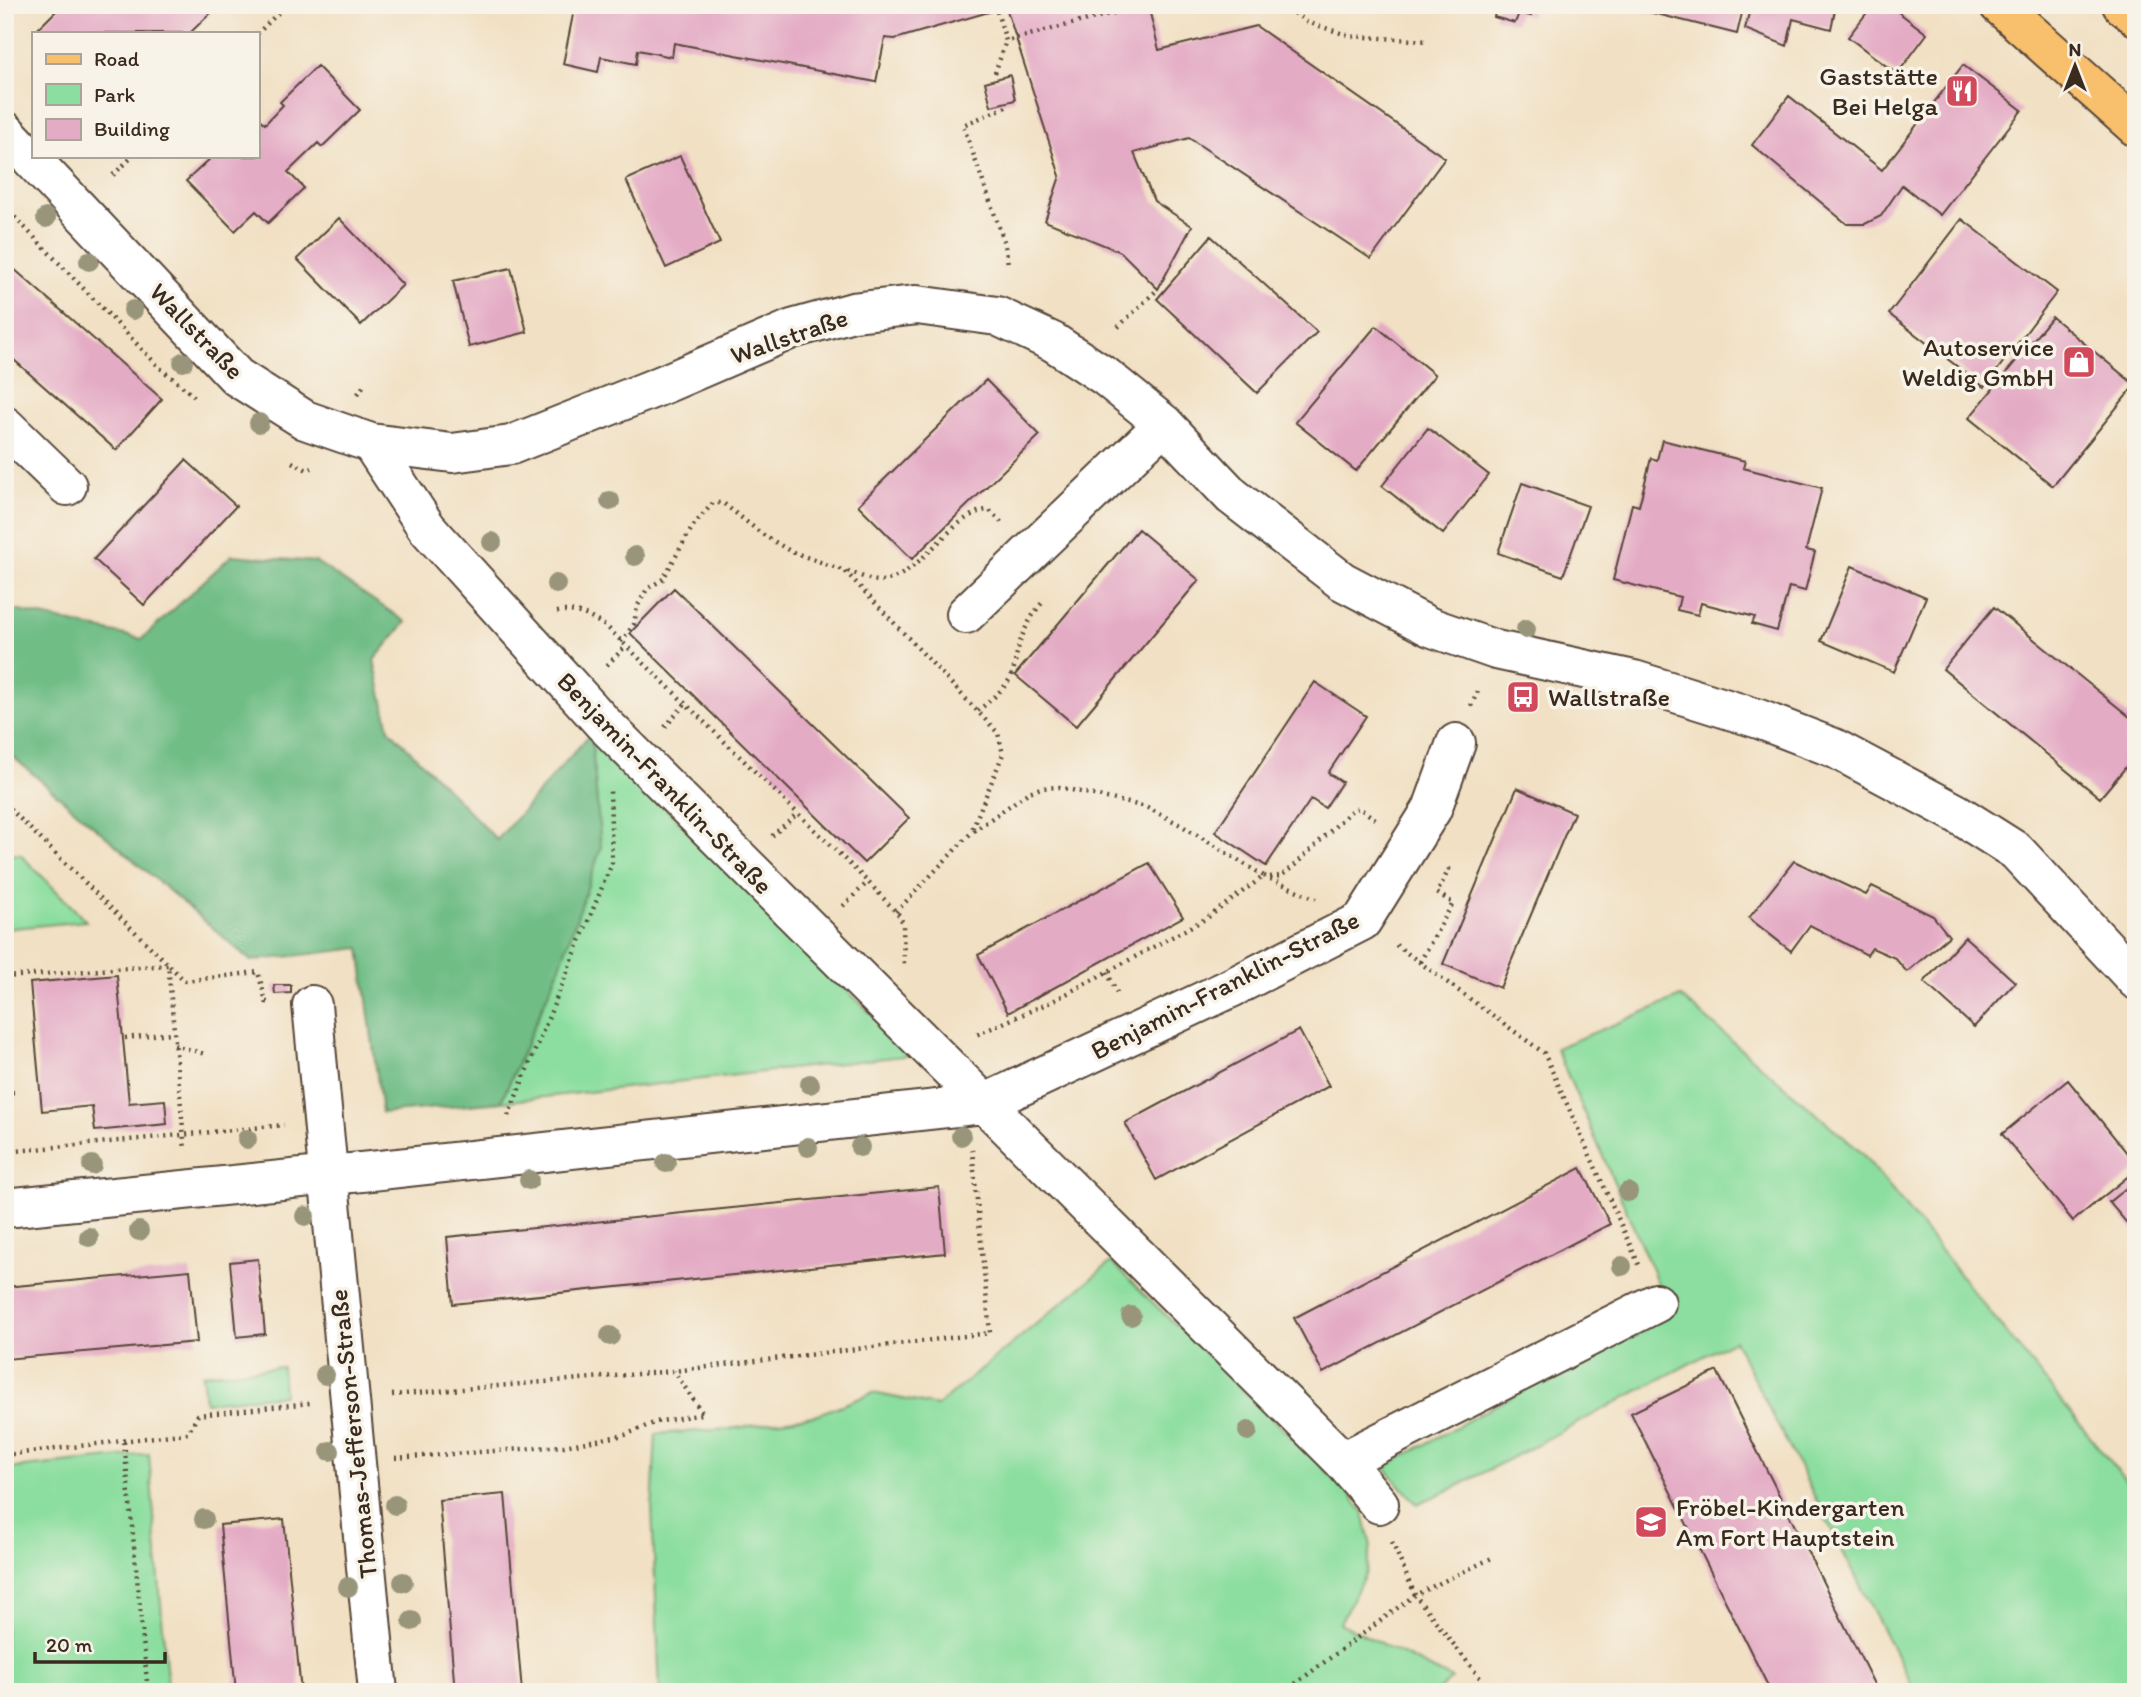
<svg xmlns="http://www.w3.org/2000/svg" width="2141" height="1697" font-family="Itim,sans-serif">
<rect width="100%" height="100%" fill="#f7f3e8"/>
<filter id="ink" filterUnits="userSpaceOnUse"><feTurbulence type="fractalNoise" baseFrequency=".0143" numOctaves="2"/><feDisplacementMap in="SourceGraphic" scale="14" xChannelSelector="R" yChannelSelector="G"/><feConvolveMatrix kernelMatrix="1 2 1 2 8 2 1 2 1" color-interpolation-filters="sRGB"/></filter>
<filter id="wash" filterUnits="userSpaceOnUse"><feTurbulence type="fractalNoise" baseFrequency=".00686" numOctaves="4" result="noise"/><feDisplacementMap in="SourceGraphic" scale="28" xChannelSelector="R" yChannelSelector="G"/><feGaussianBlur stdDeviation="1.57" result="paint"/><feColorMatrix in="noise" values="0 0 0 0 0 0 0 0 0 0 0 0 0 0 0 0 0 1.4 0 .05"/><feComposite in="paint" operator="in"/></filter>
<g filter="url(#wash)">
<rect width="100%" height="100%" fill="#f1e0c3"/>
<path fill="#8bde9f" stroke="#63845e" stroke-width="2" d="M591,733L912,1055L501,1102L560,966Z
M20,854L86,921L5,929V855Z
M1681,997L1862,1153L2136,1494V1692H1915L1734,1340L1456,1487L1417,1504L1384,1467L1669,1309L1556,1048Z
M1111,1262L1346,1490L1363,1512L1371,1546L1366,1573L1340,1623L1452,1679L1437,1692H660L652,1509L656,1434L730,1429L813,1416L873,1393L937,1406Z
M282,1367L284,1395L205,1402L202,1374Z
M149,1454L168,1692H5V1469Z"/>
<path fill="#70bd86" stroke="#567452" stroke-width="2" d="M232,555L316,562L406,622L374,660L389,729L497,840L591,733L601,848L560,966L501,1102L382,1113L360,948L251,961L5,750V605L11,609L142,639Z"/>
<g id="blocks">
<path fill="#e4abc5" d="M62,5H219L190,33H43L38,29Z
M575,5H1148L1159,50L1256,26L1445,158L1371,259L1189,138L1134,153L1154,201L1192,226L1158,289L1121,252L1045,221L1060,176L1006,7L895,39L885,38L876,82L674,43L672,57L638,50L636,64L601,57L598,72L563,64Z
M1497,5H1534L1531,16L1519,13L1515,23L1494,17Z
M1621,5H1744L1737,34Z
M1751,5H1836L1831,29L1793,19L1787,46L1745,29Z
M1873,5H1889L1927,34L1897,74L1848,37Z
M1963,65L2022,110L1940,215L1902,185L1881,216L1865,224H1847L1752,145L1789,96L1882,170Z
M317,66L360,110L322,147L318,143L288,172L304,188L268,223L256,211L235,231L186,181L213,156H257V117L265,124L283,105L280,102Z
M1010,75L1015,100L991,106L985,82Z
M680,156L720,243L666,268L626,180Z
M339,218L403,285L361,325L297,259Z
M1962,219L2057,292L1984,387L1889,314Z
M1211,236L1317,332L1257,393L1157,299Z
M5,261L162,399L116,450L5,352Z
M511,268L527,332L469,347L453,281Z
M2052,317L2135,385L2053,486L1969,418Z
M1376,326L1435,375L1356,471L1295,422Z
M986,380L1040,435L912,559L858,505Z
M1428,428L1489,475L1443,534L1382,486Z
M1662,440L1745,461L1743,468L1822,488L1806,550L1815,552L1805,591L1789,587L1777,631L1752,624L1755,617L1701,603L1698,615L1677,610L1680,597L1613,580L1632,504L1639,506L1651,458L1657,460Z
M186,460L236,506L144,605L94,559Z
M1522,483L1588,506L1563,576L1498,553Z
M1138,529L1199,580L1076,726L1015,675Z
M1852,566L1926,597L1894,672L1821,641Z
M674,588L909,818L864,863L630,633Z
M1994,607L2136,722V755L2100,798L1943,669Z
M1315,682L1366,716L1328,773L1342,782L1325,808L1311,799L1266,866L1215,832Z
M1517,788L1574,813L1500,988L1443,964Z
M1794,861L1866,895L1872,886L1933,916L1949,936L1907,972L1895,958L1872,948L1867,955L1810,925L1791,951L1749,918Z
M1149,863L1183,917L1008,1013L978,955Z
M1965,937L2015,982L1974,1027L1924,982Z
M117,975L129,1103L165,1100L167,1124L95,1131L92,1106L42,1111L30,983Z
M274,985H291V993L275,994Z
M1299,1030L1329,1086L1156,1180L1125,1123Z
M2068,1080L2136,1164V1170L2073,1221L2002,1134Z
M1581,1168L1610,1224L1323,1373L1294,1318Z
M2136,1180V1234L2109,1202Z
M939,1187L945,1253L453,1304L447,1237Z
M258,1259L265,1334L237,1337L230,1262Z
M190,1270L197,1342L5,1359V1287Z
M1717,1371L1878,1692H1771L1631,1413Z
M505,1494L522,1692H455L439,1500Z
M284,1519L301,1692H236L220,1525Z"/>
</g>
</g>
<g filter="url(#ink)">
<use href="#blocks" fill-opacity="0" stroke="#564537" stroke-width="2"/>
<g fill="none" stroke-linecap="round" stroke-linejoin="round">
<defs>
<path id="minor" d="M5,131L237,377L305,420L371,443L452,453L511,445L662,385L792,329L853,312L917,305L997,316L1053,342L1106,377L1164,424L1232,496L1342,581L1430,627L1496,650L1634,680L1759,719L1834,748L1956,813L2016,851L2136,980
M5,426L67,486
M371,443L427,528L603,723L1343,1461L1379,1504
M966,614L1164,424
M312,1005L378,1692
M5,1208L371,1171L983,1104L1231,988L1362,921L1432,809L1456,743
M1343,1461L1656,1303"/>
<path id="major" d="M1999,5L2136,127
M2122,5L2136,16"/>
</defs>
<use href="#minor" stroke="#564537" stroke-width="42"/>
<use href="#major" stroke="#564537" stroke-width="42"/>
<path stroke="#564537" stroke-width="4.5" stroke-dasharray="2 5" stroke-linecap="butt" d="M995,5L1006,41L1145,5
M1242,5L1243,11L1248,5
M1283,5L1307,22L1350,36L1429,41
M257,34L286,5
M995,73L1006,41
M1006,107L963,125L1005,244L1008,264
M113,175L133,156
M5,207L159,367L195,397
M1118,327L1158,289
M358,394L364,385
M292,462L307,470L312,468
M848,571C857,574 870,581 880,581C918,581 953,510 989,510L1003,524
M557,612C577,608 590,617 607,627L868,882L900,916L903,924L904,966
M621,642L634,624L637,607L647,589L663,579L693,526L713,503H723L762,534L790,551L845,571L998,733L1003,754L971,832
M607,665L626,646
M1471,706L1479,689
M978,711C990,700 1006,689 1012,674C1015,667 1015,660 1017,653C1021,635 1030,617 1042,603
M665,727L685,704
M5,804L185,981L258,972L266,1002H270
M772,836L798,813
M1264,876L1316,899
M1270,877L1281,876L1293,867L1352,810L1359,808L1377,820
M843,906L868,882
M896,912L971,833L1029,792L1041,788L1059,787L1146,807L1179,824L1264,876L1207,918L1053,1001L976,1035
M1396,945L1544,1053L1640,1267
M1420,962L1453,903L1437,893L1449,869L1445,867
M1107,972L1119,997
M5,977L168,965L185,1150
M5,1007H7
M125,1038L172,1033
M174,1045L205,1054
M5,1051L10,1050
M5,1093L14,1092
M508,1116L612,863L610,789
M5,1152L284,1125
M392,1395L674,1371L990,1333L972,1150
M124,1442L148,1692
M5,1455L188,1433L198,1415L310,1403
M395,1458L564,1446L625,1435L656,1422L703,1414L674,1371
M1392,1542L1415,1595L1491,1692
M1284,1692L1415,1595L1494,1557"/>
<use href="#minor" stroke="#fff" stroke-width="38"/>
<use href="#major" stroke="#f8bf6c" stroke-width="38"/>
</g>
<g fill="#98957a">
<circle cx="46" cy="218" r="10"/>
<circle cx="89" cy="261" r="10"/>
<circle cx="133" cy="310" r="10"/>
<circle cx="183" cy="362" r="10"/>
<circle cx="259" cy="423" r="10"/>
<circle cx="610" cy="501" r="10"/>
<circle cx="492" cy="542" r="10"/>
<circle cx="635" cy="556" r="10"/>
<circle cx="556" cy="584" r="10"/>
<circle cx="1526" cy="629" r="10"/>
<circle cx="810" cy="1084" r="10"/>
<circle cx="961" cy="1136" r="10"/>
<circle cx="247" cy="1139" r="10"/>
<circle cx="808" cy="1147" r="10"/>
<circle cx="860" cy="1147" r="10"/>
<circle cx="666" cy="1163" r="10"/>
<circle cx="92" cy="1165" r="10"/>
<circle cx="529" cy="1180" r="10"/>
<circle cx="1628" cy="1192" r="10"/>
<circle cx="305" cy="1216" r="10"/>
<circle cx="139" cy="1231" r="10"/>
<circle cx="89" cy="1237" r="10"/>
<circle cx="1622" cy="1266" r="10"/>
<circle cx="1131" cy="1316" r="10"/>
<circle cx="610" cy="1336" r="10"/>
<circle cx="325" cy="1375" r="10"/>
<circle cx="1248" cy="1431" r="10"/>
<circle cx="330" cy="1451" r="10"/>
<circle cx="395" cy="1505" r="10"/>
<circle cx="204" cy="1519" r="10"/>
<circle cx="403" cy="1582" r="10"/>
<circle cx="348" cy="1587" r="10"/>
<circle cx="412" cy="1621" r="10"/>
</g>
</g>
<defs>
<symbol id="restaurant-square" viewBox="-11 -11 22 22"><rect x="-9" y="-9" width="18" height="18" rx="4" fill="#d1495b" stroke="#f7f3e8"/><path d="M-5-6h1v4h1v-4h1v4h1v-4h1v5L-1.5 .5V6h-2V.5L-5-1ZM5-6V6H3V1.5H1.5Q1.5-4 5-6Z" fill="#fff"/></symbol>
<symbol id="shop-square" viewBox="-11 -11 22 22"><rect x="-9" y="-9" width="18" height="18" rx="4" fill="#d1495b" stroke="#f7f3e8"/><path d="M-5-2.5h2.3a2.7 3.5 0 0 1 5.4 0H5L5.5 6h-11ZM-1.5-2.5h3a1.5 2.3 0 0 0-3 0Z" fill="#fff"/></symbol>
<symbol id="bus-square" viewBox="-11 -11 22 22"><rect x="-9" y="-9" width="18" height="18" rx="4" fill="#d1495b" stroke="#f7f3e8"/><path d="M-5-6H5V4H4V6H2V4H-2V6H-4V4H-5ZM-3.5-4V0h7V-4ZM-3.5 1.2v1.5H-2V1.2ZM2 1.2v1.5H3.5V1.2Z" fill="#fff"/></symbol>
<symbol id="school-square" viewBox="-11 -11 22 22"><rect x="-9" y="-9" width="18" height="18" rx="4" fill="#d1495b" stroke="#f7f3e8"/><path d="M0-5L7-2L0 1L-7-2ZM-4 1L0 2.5L4 1V4Q0 6-4 4Z" fill="#fff"/></symbol>
</defs>
<g fill-rule="evenodd">
<use href="#restaurant-square" x="1943" y="72" width="38" height="38"/>
<use href="#shop-square" x="2060" y="343" width="38" height="38"/>
<use href="#bus-square" x="1504" y="678" width="38" height="38"/>
<use href="#school-square" x="1632" y="1503" width="38" height="38"/>
</g>
<g text-anchor="middle" stroke-width="7" stroke-linejoin="round" paint-order="stroke">
<g font-size="26" fill="#3b2a1e" stroke="#f7f3e8" text-anchor="end">
<text x="1938" y="85">Gaststätte<tspan x="1938" dy="30">Bei Helga</tspan></text>
<text x="2054" y="356">Autoservice<tspan x="2054" dy="30">Weldig GmbH</tspan></text>
<text x="1548" y="706" text-anchor="start">Wallstraße</text>
<text x="1676" y="1516" text-anchor="start">Fröbel-Kindergarten<tspan x="1676" dy="30">Am Fort Hauptstein</tspan></text>
</g>
<g font-size="26" fill="#3b2a1e" stroke="#f7f3e8">
<text transform="translate(197 331) rotate(46)" y="9">Wallstraße</text>
<text transform="translate(789 336) rotate(-19)" y="9">Wallstraße</text>
<text transform="translate(665 783) rotate(46)" y="9">Benjamin-Franklin-Straße</text>
<text transform="translate(1225 985) rotate(-27)" y="9">Benjamin-Franklin-Straße</text>
<text transform="translate(353 1434) rotate(-96)" y="9">Thomas-Jefferson-Straße</text>
</g>
</g>
<rect width="2141" height="1697" fill="none" stroke="#f7f3e8" stroke-width="28"/>
<rect x="32" y="32" width="228" height="126" fill="#f7f3e8" stroke="#aca397" stroke-width="2"/>
<rect x="46" y="54" width="35" height="10" fill="#f8bf6c" stroke="#aca397" stroke-width="2"/>
<text x="94" y="66" font-size="21" fill="#3b2a1e">Road</text>
<rect x="46" y="84" width="35" height="21" fill="#8bde9f" stroke="#aca397" stroke-width="2"/>
<text x="94" y="102" font-size="21" fill="#3b2a1e">Park</text>
<rect x="46" y="119" width="35" height="21" fill="#e4abc5" stroke="#aca397" stroke-width="2"/>
<text x="94" y="136" font-size="21" fill="#3b2a1e">Building</text>
<g transform="translate(2075 66)" stroke="#f7f3e8" stroke-width="5" paint-order="stroke">
<path d="M0-5L12 26L0 18L-12 26Z" fill="#3b2a1e"/>
<text y="-10" font-size="19" font-weight="bold" text-anchor="middle" fill="#3b2a1e">N</text>
</g>
<path d="M35 1652v10h130v-10" fill="none" stroke="#3b2a1e" stroke-width="3.5"/>
<text x="46" y="1652" font-size="21" fill="#3b2a1e" stroke="#f7f3e8" stroke-width="5" paint-order="stroke">20 m</text>
</svg>
